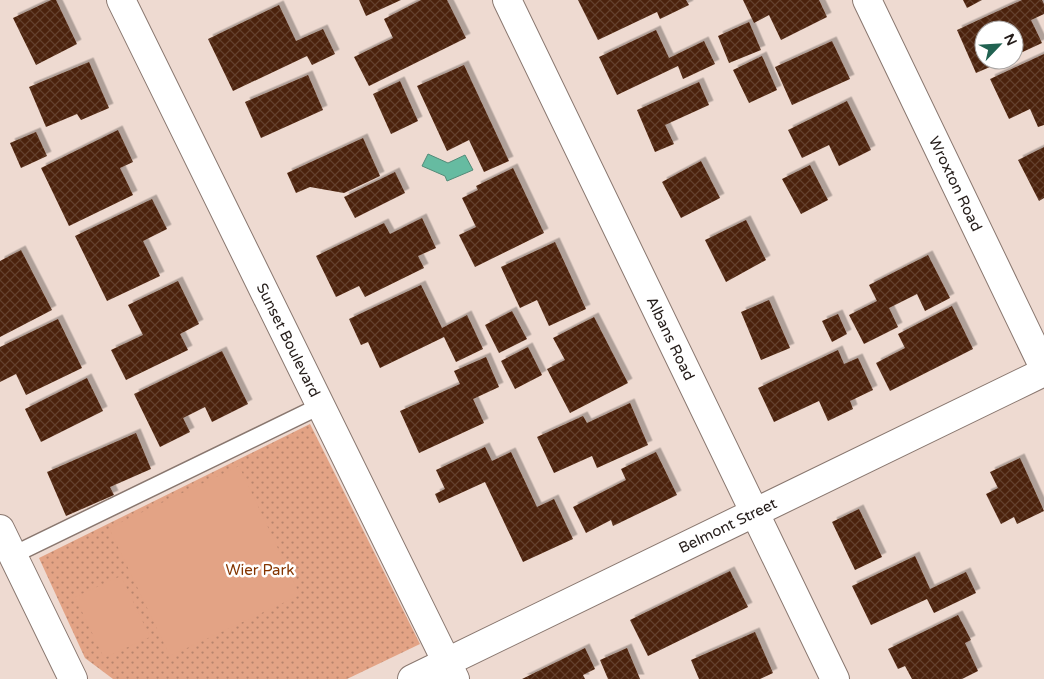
<svg xmlns="http://www.w3.org/2000/svg" width="1044" height="679" font-family="'Varela Round',sans-serif">
<defs>
<pattern id="park-dots" width="8" height="8" patternUnits="userSpaceOnUse" patternTransform="scale(1.25)"><rect width="8" height="8" fill="#e3a385"/><path d="M2 2h.1M6 6h.1" fill="none" stroke="#b8846c" stroke-width="1.8" stroke-linecap="round"/></pattern>
<pattern id="building-cross-hatch" width="8" height="8" patternUnits="userSpaceOnUse" patternTransform="scale(1.25)"><rect width="8" height="8" fill="#4c210a"/><path d="M0 0l8 8M0 8l8-8" fill="none" stroke="#63402d"/></pattern>
<filter id="shadow"><feDropShadow dx="4.5" dy="-4.5" stdDeviation="0" flood-color="#0004"/></filter>
</defs>
<rect width="100%" height="100%" fill="#eedad1"/>
<path fill="url(#park-dots)" d="M310,424L420,644L347,679H113L85,658L39,558Z"/>
<path fill="#e3a385" d="M239,466L300,595L170,656L109,528Z
M121,576L150,637L104,658L75,597Z"/>
<path fill="#66bba1" stroke="#528b78" d="M428,154L448,163L465,155L473,170L447,181L445,176L422,166Z"/>
<path fill="url(#building-cross-hatch)" filter="url(#shadow)" d="M51,0H56L77,44L36,65L13,18Z
M359,0H401L366,16Z
M421,0H447L466,38L369,86L354,57L393,38L384,19Z
M578,0H686L689,5L660,19L657,12L598,40Z
M743,0H819L827,17L781,40L769,15L754,23Z
M963,0H982L967,8Z
M1022,0H1042L1044,4V14L1031,20L1042,43L1014,56V30H984V60H1006L976,73L957,30Z
M279,5L296,41L323,29L335,54L312,65L307,56L233,91L208,39Z
M749,22L761,50L729,63L718,36Z
M656,30L669,58L704,41L715,64L683,79L678,66L617,95L599,57Z
M832,41L850,79L792,105L775,67Z
M1044,54V125L1038,127L1030,109L1009,119L990,79Z
M762,56L777,90L749,103L733,70Z
M89,62L109,108L81,120L77,114L46,127L29,87Z
M464,65L509,161L484,172L469,140L447,151L417,86Z
M308,75L323,110L261,138L245,102Z
M400,81L418,121L391,134L373,94Z
M699,82L709,105L665,125L674,144L655,152L637,110Z
M847,101L871,150L839,166L829,145L802,158L788,130Z
M118,130L133,162L120,168L133,195L69,226L41,168Z
M36,132L47,156L21,168L10,143Z
M363,138L380,176L344,193L310,187L296,193L287,173Z
M1044,147V198L1039,201L1018,160Z
M701,161L720,198L681,218L662,182Z
M810,165L828,200L801,214L782,179Z
M513,168L544,233L475,267L459,235L476,227L462,198L478,190L476,186Z
M395,172L405,193L355,218L344,197Z
M152,199L167,229L143,241L160,276L107,301L75,236Z
M422,218L436,248L418,256L424,268L365,297L359,286L336,297L316,256L384,223L390,234Z
M746,220L766,260L726,282L705,240Z
M555,242L586,309L549,326L537,300L520,308L501,267Z
M21,250L52,310L0,337V261Z
M928,255L950,298L925,311L917,294L889,308L898,327L864,344L849,315L877,301L869,285Z
M178,281L199,324L180,334L188,350L126,380L111,350L143,335L128,305Z
M421,285L442,328L467,315L483,349L456,362L444,337L380,368L368,342L361,345L349,319Z
M769,300L790,348L761,360L741,312Z
M952,306L973,349L890,391L876,363L905,348L898,334Z
M512,311L527,339L499,353L485,325Z
M838,314L847,334L832,342L822,321Z
M594,317L628,383L570,413L547,369L565,360L553,338Z
M58,319L82,368L26,395L16,374L0,382V347Z
M528,347L542,375L515,389L501,361Z
M838,350L844,364L858,358L873,390L850,401L853,409L828,421L819,401L774,422L758,388Z
M222,351L248,404L212,422L205,407L183,418L190,432L160,447L134,394Z
M486,357L499,387L473,399L484,423L419,453L400,411L460,384L454,371Z
M87,378L103,411L41,442L25,409Z
M630,403L648,445L597,468L592,456L554,473L537,437L583,416L587,423Z
M136,433L151,469L110,487L114,495L66,516L47,472Z
M485,447L492,461L511,452L537,507L554,499L573,539L523,562L485,482L439,503L435,494L445,489L436,470Z
M656,452L677,495L613,526L611,520L586,533L573,507L626,480L621,469Z
M1020,458L1044,511L1017,524L1014,517L1001,524L986,494L998,488L990,472Z
M859,509L882,557L855,570L832,522Z
M915,556L930,589L966,572L976,593L934,613L927,599L871,625L852,586Z
M730,571L748,607L648,656L630,620Z
M958,615L971,640L965,643L978,671L962,679H912L905,666L898,669L888,649Z
M755,632L773,673L760,679H699L691,660Z
M585,648L595,669L583,675L585,679H522Z
M627,648L640,679H608L600,660Z"/>
<g fill="none" stroke-linecap="round" stroke-linejoin="round">
<defs>
<path id="service" d="M13,555L320,406"/>
<g id="minor">
<path id="s1" d="M507,0L835,679"/>
<path id="s2" d="M867,0L1044,368"/>
<path d="M0,529L73,679"/>
<path id="s3" d="M412,679L1044,372"/>
</g>
<g id="tertiary">
<path id="s4" d="M121,0L455,679"/>
</g>
</defs>
<use href="#service" stroke="#89776f" stroke-width="19"/>
<use href="#minor" stroke="#89776f" stroke-width="30"/>
<use href="#tertiary" stroke="#89776f" stroke-width="30"/>
<use href="#service" stroke="#fff" stroke-width="16"/>
<use href="#minor" stroke="#fff" stroke-width="28"/>
<use href="#tertiary" stroke="#fff" stroke-width="28"/>
</g>
<g text-anchor="middle" stroke-width="5" stroke-linejoin="round" paint-order="stroke">
<g font-size="15" fill="#241c19" stroke="#fff">
<text dy="5" stroke="none"><textPath href="#s2" startOffset="204">Wroxton Road</textPath></text>
<text dy="5" stroke="none"><textPath href="#s4" startOffset="379">Sunset Boulevard</textPath></text>
<text dy="5" stroke="none"><textPath href="#s1" startOffset="376">Albans Road</textPath></text>
<text dy="5" stroke="none"><textPath href="#s3" startOffset="351">Belmont Street</textPath></text>
</g>
<g font-size="15" fill="#843501" stroke="#fff">
<text x="260" y="575">Wier Park</text>
</g>
</g>
<g transform="translate(999 45) rotate(65)"><circle r="24" fill="#ffffff" stroke="#a7a4a3"/>
<path d="M0-4L9 19L0 12L-9 19Z" fill="#216251"/>
<text y="-8" font-size="14" font-weight="bold" text-anchor="middle" fill="#241c19">N</text>
</g>
</svg>
